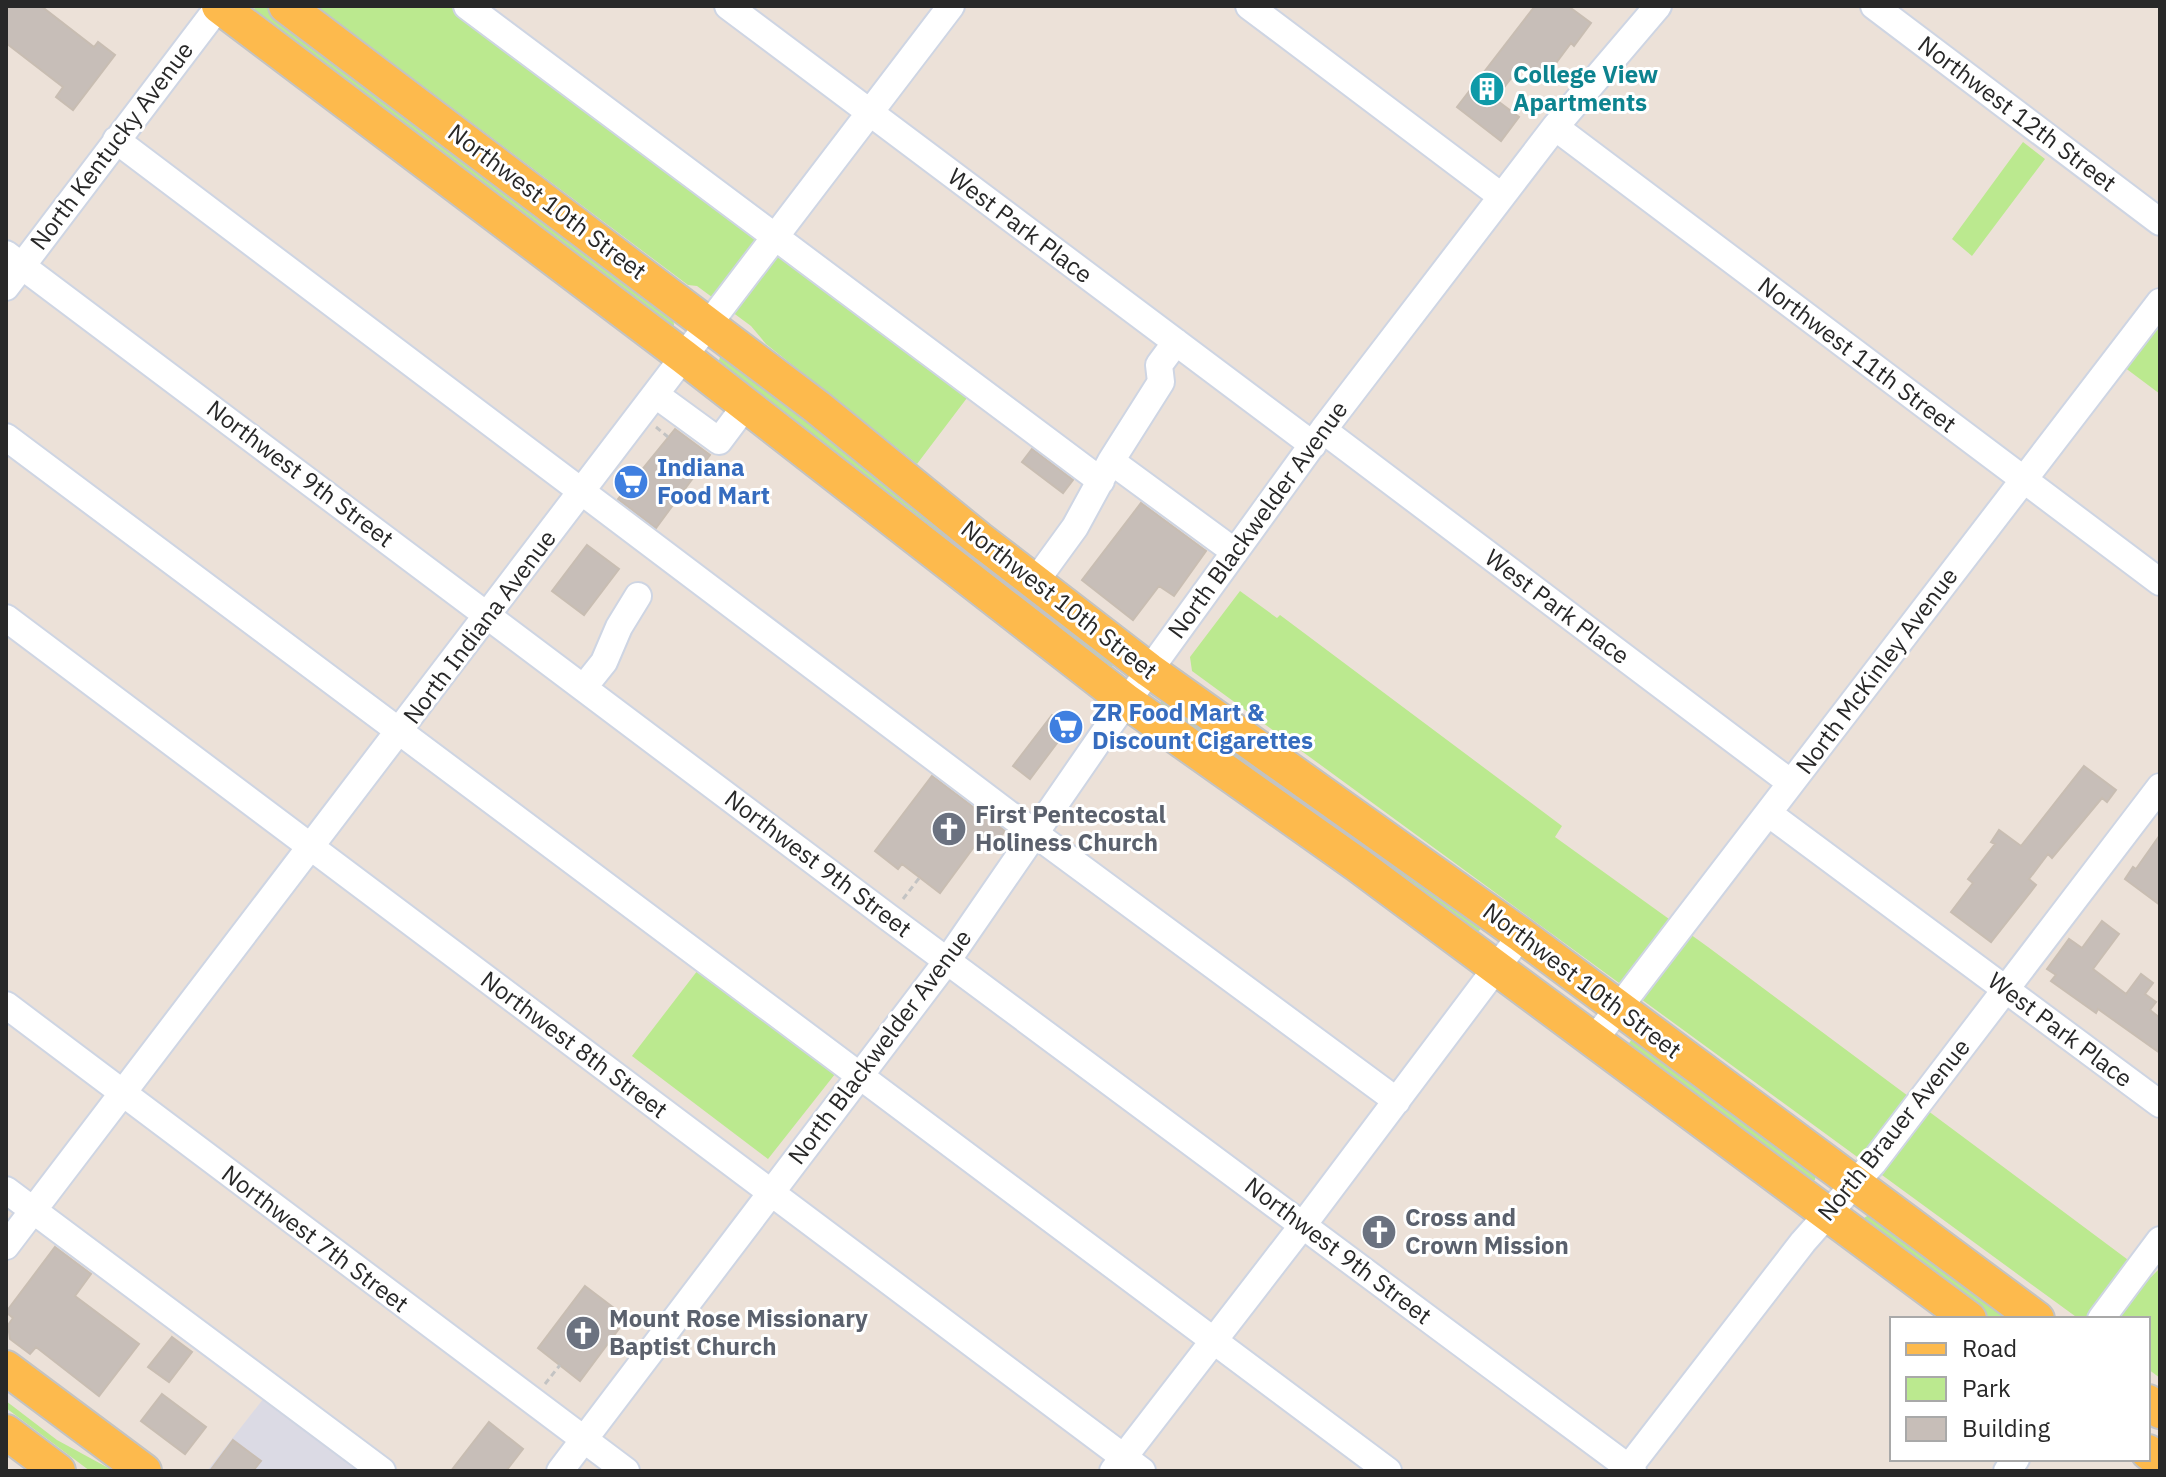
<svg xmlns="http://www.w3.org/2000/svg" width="2166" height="1477" font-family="'IBM Plex Sans',sans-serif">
<rect width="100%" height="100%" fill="#ece1d8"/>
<path fill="#dbdae4" d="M267,1394L372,1471H207Z"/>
<path fill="#bbe98f" d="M256,6H265L673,315L674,325L671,327L252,12Z
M316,6H461L973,390L917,464L766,344L751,326L697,286L688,285Z
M2023,142L2045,159L1972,256L1952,239Z
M2160,321V394L2124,367Z
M724,355L1115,662L1109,671L718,364L720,357Z
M1240,591L1277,618L1280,615L1562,826L1555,837L1708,947L2151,1277L2158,1270L2160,1272V1378L2148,1369V1319H2079L1192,671L1190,657Z
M1166,699L1482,924L1480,930L1475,933L1161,707V702Z
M701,966L839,1069L768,1159L632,1056Z
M1633,1037L1816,1172L1815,1180L1809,1182L1628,1045Z
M1872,1213L2016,1319H1990L1868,1228L1864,1218Z
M6,1401L57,1440L114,1471H90L6,1408Z"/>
<path fill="#c7beb8" stroke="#c8bdb2" stroke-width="2" d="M6,6H41L94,47L98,42L115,55L73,110L56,97L63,87L6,43Z
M1535,6H1568L1591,23L1574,46L1571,43L1544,79L1523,63L1495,99L1519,117L1501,141L1457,107Z
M675,429L710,455L656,528L618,499Z
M1032,449L1073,480L1063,493L1022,462Z
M1141,503L1206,551L1174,596L1159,586L1133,620L1082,580Z
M587,545L619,569L584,615L552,591Z
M1052,715L1067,725L1066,731L1030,779L1013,766Z
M2084,766L2116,790L2107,802L2102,798L2052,858L2048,854L2029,879L2036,885L1991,942L1951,912L1973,883L1968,879L1995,844L1991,842L1999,830L2021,846Z
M932,776L1005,831L994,845L982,836L940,893L902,864L898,869L875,851Z
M2160,835V905L2125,879L2133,867L2136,869Z
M2102,921L2119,934L2093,969L2126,994L2141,974L2153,983L2145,994L2156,1002L2150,1010L2160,1018V1053L2098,1009L2096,1013L2051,981L2056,975L2047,969L2069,939L2082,948Z
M55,1247L91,1274L75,1296L139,1344L99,1396L36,1347L30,1354L10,1339L8,1325L13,1318L6,1312Z
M585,1286L627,1318L580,1381L538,1348Z
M172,1337L192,1352L169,1382L148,1367Z
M162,1394L206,1427L185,1454L141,1421Z
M489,1422L523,1449L506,1471H451Z
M233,1440L261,1461L253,1471H210Z"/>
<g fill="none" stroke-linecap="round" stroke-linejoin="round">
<defs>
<path id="minor" d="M467,6L1101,481
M728,6L1313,445
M1249,6L1501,196
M1874,6L2160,222
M1555,127L2160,582
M116,140L1034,833L1397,1101
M6,254L888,917L1633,1471
M6,287L219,6
M656,395L719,441L746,405
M1323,430L1791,783
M6,437L1388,1471
M1111,461L1235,552
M1035,582L1075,527L1111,461L1161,382L1159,365L1176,342
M6,618L1142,1471
M584,687L604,662L619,627L638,596
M1768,813L2160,1104
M6,1005L626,1471
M1594,1040L2160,302
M6,1190L382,1471
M6,1246L951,6
M2101,1319L2160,1240
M560,1471L947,961L1104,733L1323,430L1555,127L1658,6
M1113,1471L1303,1225L1521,935
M1626,1471L1803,1242L1873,1163L2160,787
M2007,1471L2016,1459"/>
<path id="major" d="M219,6L684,357L1126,701L1358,865L1969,1319
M286,6L817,407L979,539L1149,670L1521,935L2037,1319
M6,1368L144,1471
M2148,1402L2160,1411
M6,1432L58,1471
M2148,1452L2160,1461"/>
</defs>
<use href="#minor" stroke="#ced5e3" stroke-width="30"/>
<use href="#major" stroke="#c3c3c3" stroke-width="38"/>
<path stroke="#c3c3c3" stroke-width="3" stroke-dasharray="6 4" stroke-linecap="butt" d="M656,427L668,437
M620,474L631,482
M1066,727L1079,719
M903,899L920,877
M545,1384L560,1365"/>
<use href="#minor" stroke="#fff" stroke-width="26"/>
<use href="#major" stroke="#fdba4d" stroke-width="34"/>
</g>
<defs>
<symbol id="building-disc" viewBox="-11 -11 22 22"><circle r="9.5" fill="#0f9aa8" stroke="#fff"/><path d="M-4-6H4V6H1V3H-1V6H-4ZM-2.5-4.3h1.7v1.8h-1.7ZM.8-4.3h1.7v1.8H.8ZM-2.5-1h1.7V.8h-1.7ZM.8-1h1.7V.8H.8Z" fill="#fff"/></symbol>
<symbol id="supermarket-disc" viewBox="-11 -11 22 22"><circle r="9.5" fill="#3f7fe0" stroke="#fff"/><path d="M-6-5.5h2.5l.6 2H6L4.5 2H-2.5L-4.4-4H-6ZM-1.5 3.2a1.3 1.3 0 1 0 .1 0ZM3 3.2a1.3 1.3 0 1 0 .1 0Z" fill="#fff"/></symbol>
<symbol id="church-disc" viewBox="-11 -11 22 22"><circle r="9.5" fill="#6b7280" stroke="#fff"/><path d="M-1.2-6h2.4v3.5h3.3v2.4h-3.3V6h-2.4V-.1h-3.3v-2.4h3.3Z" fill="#fff"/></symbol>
</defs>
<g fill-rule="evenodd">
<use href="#building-disc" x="1467" y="69" width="40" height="40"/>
<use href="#supermarket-disc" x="611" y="462" width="40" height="40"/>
<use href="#supermarket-disc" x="1046" y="707" width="40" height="40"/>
<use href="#church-disc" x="929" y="809" width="40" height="40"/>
<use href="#church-disc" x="1359" y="1212" width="40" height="40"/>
<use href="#church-disc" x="563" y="1313" width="40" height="40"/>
</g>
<g text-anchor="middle" stroke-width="6" stroke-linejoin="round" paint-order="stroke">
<g font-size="24" font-weight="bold" fill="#0d838f" stroke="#fff" text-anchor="start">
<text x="1513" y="83">College View<tspan x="1513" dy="28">Apartments</tspan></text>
</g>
<g font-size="24" fill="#282828" stroke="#fff">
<text transform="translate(2017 114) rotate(37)" y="8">Northwest 12th Street</text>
<text transform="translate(112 146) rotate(-53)" y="8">North Kentucky Avenue</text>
<text transform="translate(547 202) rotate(37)" y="8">Northwest 10th Street</text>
<text transform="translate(1020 226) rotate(37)" y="8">West Park Place</text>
<text transform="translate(1857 355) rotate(37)" y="8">Northwest 11th Street</text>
<text transform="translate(300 474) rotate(37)" y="8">Northwest 9th Street</text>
<text transform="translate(1258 520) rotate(-54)" y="8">North Blackwelder Avenue</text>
<text transform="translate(1059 600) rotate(38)" y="8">Northwest 10th Street</text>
<text transform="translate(1557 607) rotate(37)" y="8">West Park Place</text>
<text transform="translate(480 627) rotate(-53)" y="8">North Indiana Avenue</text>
<text transform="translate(1877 671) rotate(-53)" y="8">North McKinley Avenue</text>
<text transform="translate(818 864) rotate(37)" y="8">Northwest 9th Street</text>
<text transform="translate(1582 981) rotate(37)" y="8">Northwest 10th Street</text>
<text transform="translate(2060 1030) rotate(37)" y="8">West Park Place</text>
<text transform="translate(574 1045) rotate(37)" y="8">Northwest 8th Street</text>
<text transform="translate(880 1047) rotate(-53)" y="8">North Blackwelder Avenue</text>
<text transform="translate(1894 1130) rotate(-51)" y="8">North Brauer Avenue</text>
<text transform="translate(315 1239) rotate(37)" y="8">Northwest 7th Street</text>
<text transform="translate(1338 1251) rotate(37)" y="8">Northwest 9th Street</text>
</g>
<g font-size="24" font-weight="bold" fill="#366cbe" stroke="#fff" text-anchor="start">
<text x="657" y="476">Indiana<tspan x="657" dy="28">Food Mart</tspan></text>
<text x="1092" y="721">ZR Food Mart &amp;<tspan x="1092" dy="28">Discount Cigarettes</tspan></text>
</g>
<g font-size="24" font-weight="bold" fill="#5b616d" stroke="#fff" text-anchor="start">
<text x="975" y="823">First Pentecostal<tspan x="975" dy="28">Holiness Church</tspan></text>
<text x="1405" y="1226">Cross and<tspan x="1405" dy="28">Crown Mission</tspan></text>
<text x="609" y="1327">Mount Rose Missionary<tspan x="609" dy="28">Baptist Church</tspan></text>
</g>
</g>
<rect width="2166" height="1477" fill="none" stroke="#282828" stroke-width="16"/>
<rect x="1890" y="1317" width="260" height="144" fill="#ffffff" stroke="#a9a9a9" stroke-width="2"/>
<rect x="1906" y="1343" width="40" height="12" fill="#fdba4d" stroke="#a9a9a9" stroke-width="2"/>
<text x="1962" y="1357" font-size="24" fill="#282828">Road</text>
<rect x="1906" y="1377" width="40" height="24" fill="#bbe98f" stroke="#a9a9a9" stroke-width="2"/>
<text x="1962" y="1397" font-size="24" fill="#282828">Park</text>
<rect x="1906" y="1417" width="40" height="24" fill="#c7beb8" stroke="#a9a9a9" stroke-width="2"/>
<text x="1962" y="1437" font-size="24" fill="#282828">Building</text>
</svg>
